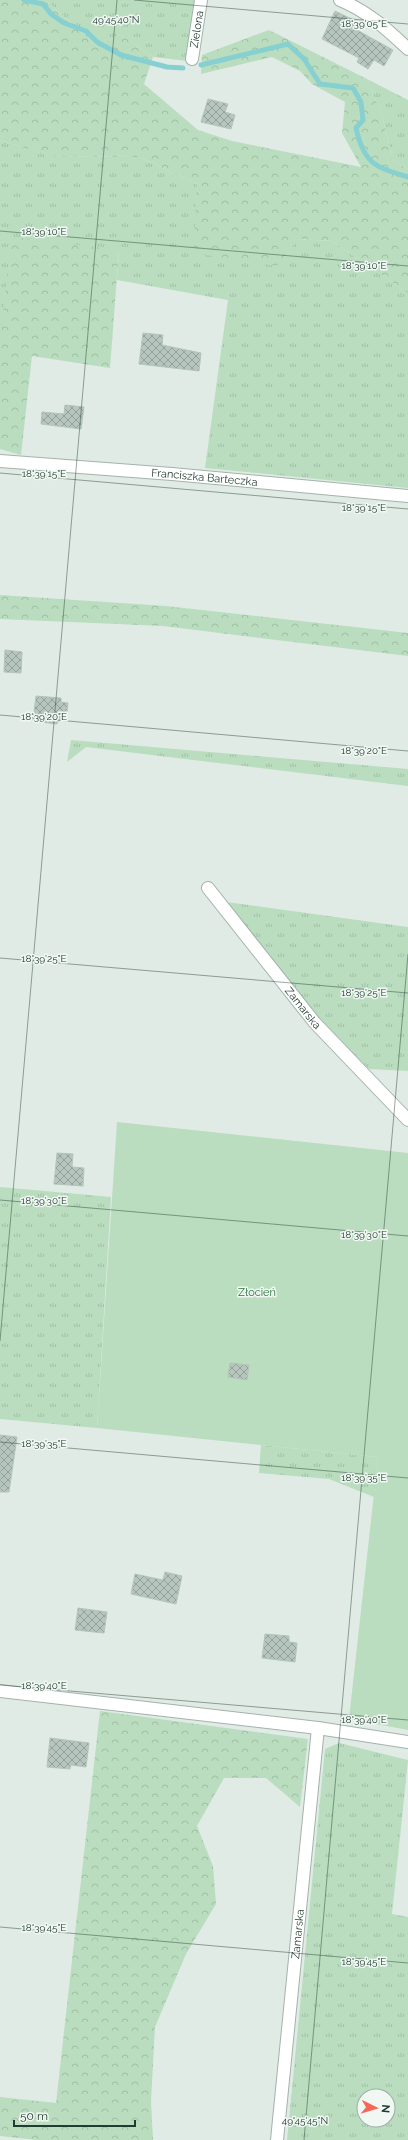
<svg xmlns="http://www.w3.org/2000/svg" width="408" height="2140" font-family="Raleway,sans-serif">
<defs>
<pattern id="grass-tufts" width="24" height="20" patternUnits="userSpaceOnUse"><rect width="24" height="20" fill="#b9ddbe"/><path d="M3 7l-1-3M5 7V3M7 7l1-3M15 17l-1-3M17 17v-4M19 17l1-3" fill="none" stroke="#9fbfa4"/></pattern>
<pattern id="forest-crowns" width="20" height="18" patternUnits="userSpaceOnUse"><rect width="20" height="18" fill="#b9ddbe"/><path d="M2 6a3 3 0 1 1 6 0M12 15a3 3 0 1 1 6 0" fill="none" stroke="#9fbfa4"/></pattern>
<pattern id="building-cross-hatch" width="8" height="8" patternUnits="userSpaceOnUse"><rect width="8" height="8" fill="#b6c6be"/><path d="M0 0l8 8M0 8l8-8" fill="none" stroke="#94a29b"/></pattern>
</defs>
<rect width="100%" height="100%" fill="#e0ebe5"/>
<path fill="url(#grass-tufts)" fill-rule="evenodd" d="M45,0H197L187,61L153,57L120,34L98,47Z
M367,79L408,100V169L393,161L382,116Z
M0,140L50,156L139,157L197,184L298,239L332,241L408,293V488L205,468L228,300L117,280L119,250L0,346Z
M71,740L408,769V786L86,747L67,762Z
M226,902L408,927V1071L369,1069L321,1023Z
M0,1187L111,1197L97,1428L0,1419Z
M261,1445L378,1457L374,1497L329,1479L259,1473Z
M339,1743L408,1760L392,1914L408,1917V2140H287L325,1749ZM364,2096H388V2120H364Z"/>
<path fill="url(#forest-crowns)" d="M0,0H45L98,47L120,34L153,57L144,84L198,130L232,141L361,167L342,133L345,102L312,84L300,71L272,57L201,74L202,55L269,30L367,79L382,116L393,161L408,169V293L332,241L298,239L277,266L193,253L197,184L139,157L49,156L0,140Z
M11,237L119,250L110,368L32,356L21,455L0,449V346Z
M0,595L166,606L408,633V656L163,626L0,619Z
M100,1711L308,1739L300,1807L266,1778H224L197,1826L213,1866L216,1904L186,1954L155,2027L151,2101L153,2140H37L0,2136V2097L56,2103Z"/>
<path fill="#b9ddbe" d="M117,1122L408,1153V1730L349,1719L378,1457L97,1428Z"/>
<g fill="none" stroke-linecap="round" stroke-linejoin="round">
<path stroke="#87d0d2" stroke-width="5" d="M24,0L43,4L51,14L64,23L86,31L97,42L121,55L167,67L183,68
M201,65L288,44L304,59L320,84L353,88L361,102L363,120L356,128C364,164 375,167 408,177"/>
</g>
<path fill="url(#building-cross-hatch)" stroke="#b3c5bb" d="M335,11L360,23L357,30L393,50L384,66L374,60L368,69L357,62L359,58L322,39Z
M208,99L228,104L225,112L235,115L231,129L201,122Z
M143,333L163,335L162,345L201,353L199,371L139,364Z
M65,405L84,407L81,429L41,424L42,412L64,414Z
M5,650L22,652L21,673L4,672Z
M36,696L61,698V702L68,703L66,721L58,720L57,724L33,721Z
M57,1153L73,1154L72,1167L84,1168L83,1186L54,1184Z
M230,1363L249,1365L247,1380L228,1377Z
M0,1435L17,1437L9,1492H0Z
M165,1572L182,1576L176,1604L131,1594L135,1574L163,1580Z
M78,1608L107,1612L104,1633L75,1630Z
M265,1634L289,1636V1642L297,1643L295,1662L262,1658Z
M50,1738L89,1743L86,1767L71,1765L70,1769L47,1767Z"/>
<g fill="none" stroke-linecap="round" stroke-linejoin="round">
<defs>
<g id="minor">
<path d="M340,0C367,11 387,29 408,49"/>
<path id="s1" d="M192,59L201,0"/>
<path id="s2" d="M0,461L172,474L408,496"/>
<path id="s3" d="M208,888L315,1023L408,1120"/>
<path d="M0,1691L318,1728L408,1742"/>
<path id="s4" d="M277,2140L318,1728"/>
</g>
</defs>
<use href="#minor" stroke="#a3b3ab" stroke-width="14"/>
<use href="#minor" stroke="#fff" stroke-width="12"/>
</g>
<path fill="none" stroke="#213c31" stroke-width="1" stroke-opacity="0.45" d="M134,0L408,24M0,231L408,266M0,473L408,509M0,715L408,751M0,958L408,993M0,1200L408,1236M0,1341L117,0M0,1442L408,1478M0,1685L408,1720M0,1927L408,1963M304,2140L408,954"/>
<g text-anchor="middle" stroke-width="3" stroke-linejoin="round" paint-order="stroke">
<g font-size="11" fill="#213c31" stroke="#f1f8f3">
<text dy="4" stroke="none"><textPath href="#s1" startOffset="30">Zielona</textPath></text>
<text dy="4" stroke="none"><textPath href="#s2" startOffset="205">Franciszka Barteczka</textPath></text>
<text dy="4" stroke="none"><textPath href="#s3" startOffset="153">Zamarska</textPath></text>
<text dy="4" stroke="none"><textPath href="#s4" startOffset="207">Zamarska</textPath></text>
</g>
<g font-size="11" fill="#2a743d" stroke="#f1f8f3">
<text x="257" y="1296">Złocień</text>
</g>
</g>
<g font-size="10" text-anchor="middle" fill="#213c31" stroke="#f1f8f3" stroke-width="3" stroke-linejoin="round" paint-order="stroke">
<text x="116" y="23">49°45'40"N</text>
<text x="364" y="27">18°39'05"E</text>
<text x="44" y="235">18°39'10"E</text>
<text x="364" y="269">18°39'10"E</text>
<text x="44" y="477">18°39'15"E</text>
<text x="364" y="511">18°39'15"E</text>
<text x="44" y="720">18°39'20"E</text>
<text x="364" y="754">18°39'20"E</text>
<text x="44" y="962">18°39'25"E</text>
<text x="364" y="996">18°39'25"E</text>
<text x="44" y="1204">18°39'30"E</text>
<text x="364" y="1238">18°39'30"E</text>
<text x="44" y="1447">18°39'35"E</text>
<text x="364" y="1481">18°39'35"E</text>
<text x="44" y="1689">18°39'40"E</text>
<text x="364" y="1723">18°39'40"E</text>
<text x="44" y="1931">18°39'45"E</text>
<text x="364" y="1965">18°39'45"E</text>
<text x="305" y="2124">49°45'45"N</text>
</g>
<g transform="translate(376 2108) rotate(95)"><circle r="19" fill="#f1f8f3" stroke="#9eada5"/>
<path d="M0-3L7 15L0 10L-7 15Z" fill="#f46855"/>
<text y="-6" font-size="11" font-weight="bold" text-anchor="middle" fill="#213c31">N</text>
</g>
<path d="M14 2120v6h121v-6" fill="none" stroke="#213c31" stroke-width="2"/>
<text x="20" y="2120" font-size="12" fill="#213c31" stroke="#f1f8f3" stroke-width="3" paint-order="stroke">50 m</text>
</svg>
